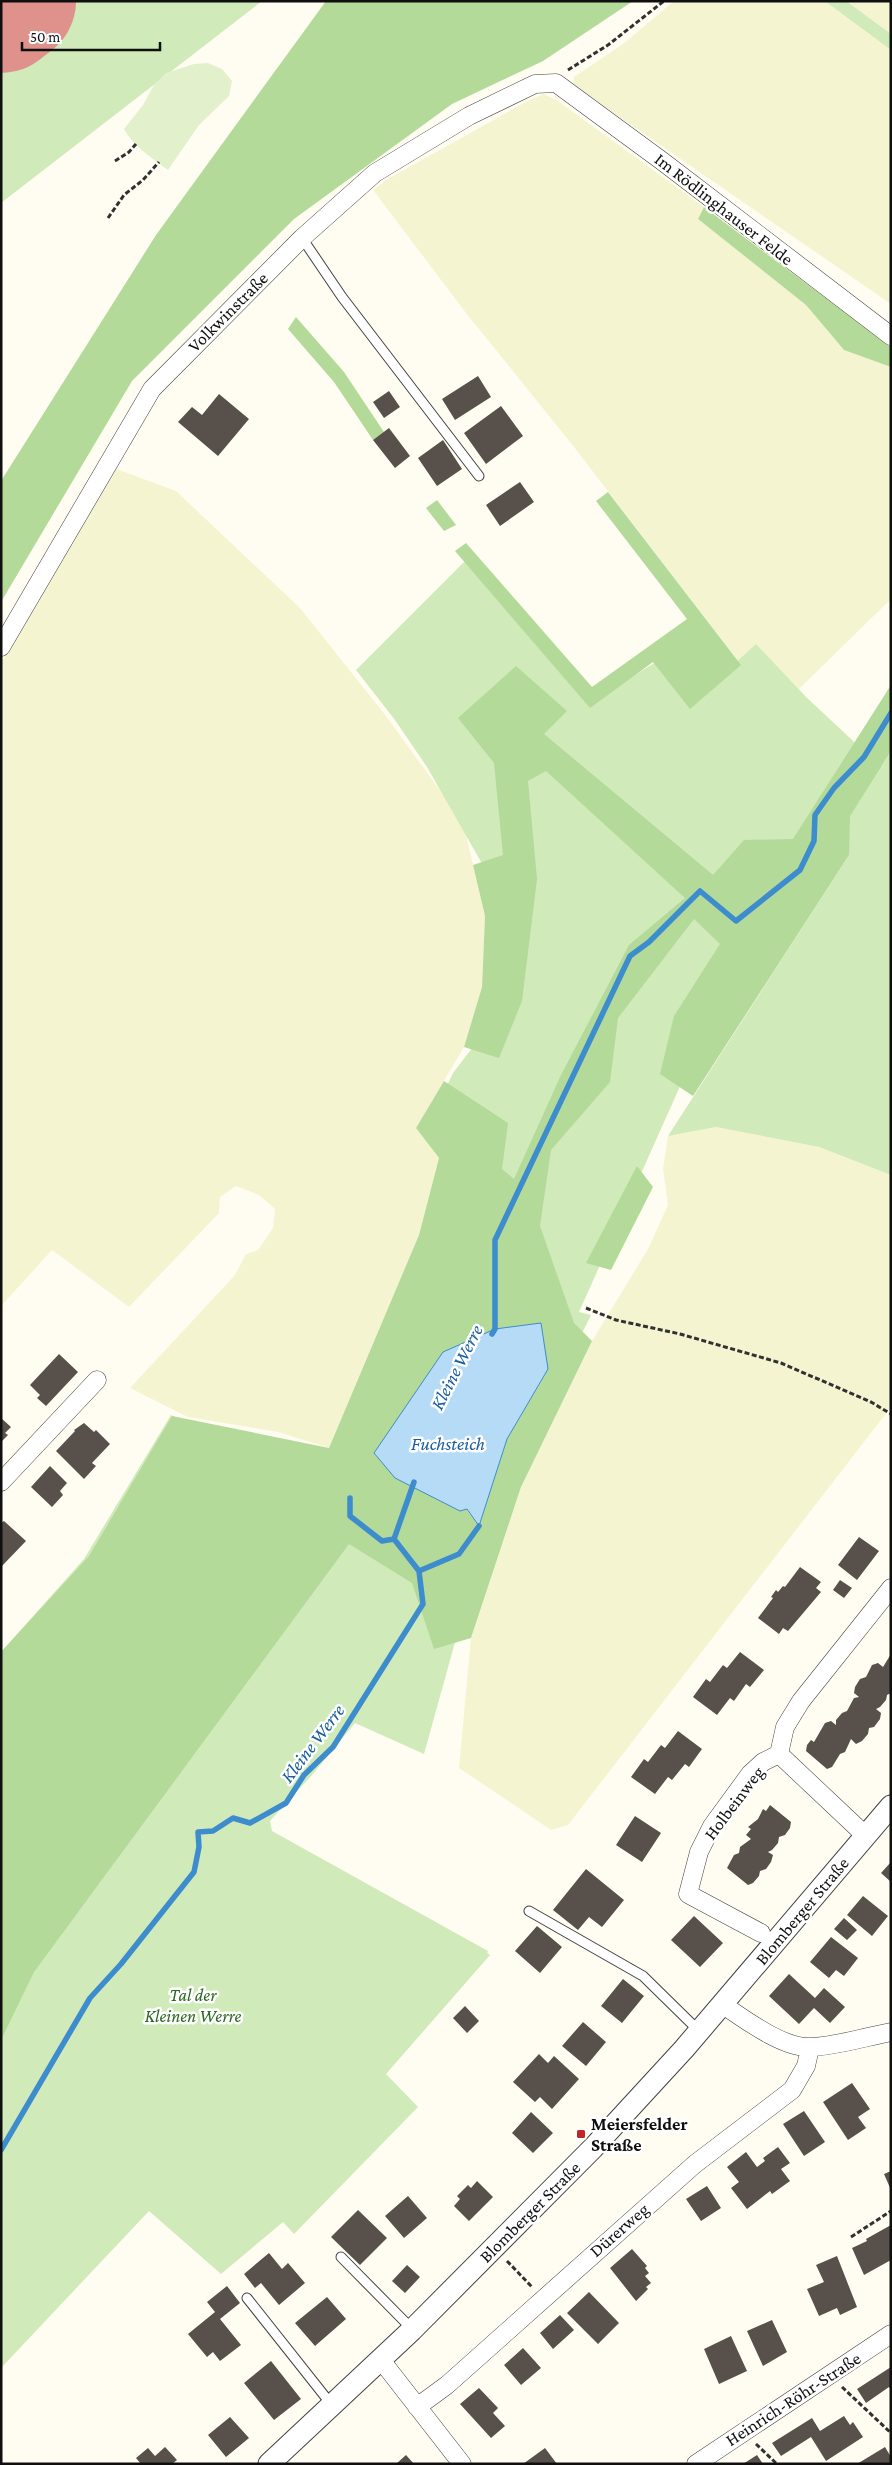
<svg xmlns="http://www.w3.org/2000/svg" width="892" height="2465" font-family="'Crimson Pro',serif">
<rect width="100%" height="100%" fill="#fffdf1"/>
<path fill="#f5f4d1" d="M674,1H891V304L573,85L574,77L623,44Z
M544,94L558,101L704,207L698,219L806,305L844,350L891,367V599L799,689L850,750L741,665L574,447L466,313L373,190L386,180L529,100Z
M111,467L176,491L300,608L386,716L463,822L485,916L482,987L464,1047L416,1128L439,1158L419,1235L380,1335L329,1448L278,1432L188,1417L130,1388L235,1275L246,1254L258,1250L273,1228L275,1209L259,1195L236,1186L220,1197L219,1213L129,1307L52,1250L1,1306V663Z
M716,1127L819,1147L891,1175V1407L568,1825L551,1830L459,1768L471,1638L521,1487L592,1341L648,1249L668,1205L663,1169L668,1136Z"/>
<path fill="#d0eaba" d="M1,1H262L1,203Z
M825,1H846L891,34V50Z
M466,560L598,698L659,660L694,701L756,644L805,696L881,767L891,751V1175L819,1147L716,1127L668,1136L849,855V846L686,1073L579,1312L591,1315L487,1527L424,1754L355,1723L312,1775L270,1821L272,1831L488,1951L487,1953L490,1955L386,2074L418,2107L294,2234L283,2222L221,2274L149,2211L1,2368V1652L84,1559L171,1415L268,1464L331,1462L450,1265L441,1098L453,1073L479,1039L509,911L427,767L395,720L356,670Z"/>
<path fill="#b3da99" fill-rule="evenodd" d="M326,1H633L543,61L452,104L294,219L132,381L1,602V481L156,235Z
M704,207L891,347V367L844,350L806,305L698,219Z
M296,317L344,372L384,432L373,440L334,382L288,329Z
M608,492L741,665L690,709L653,662L590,708L455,551L466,543L592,687L687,619L596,501Z
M437,500L456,525L444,531L426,508Z
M516,666L567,711L544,734L713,875L744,840L793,839L891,685V751L850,816L849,855L693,1096L660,1074L674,1016L720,944L694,919L618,1018L610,1082L551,1150L540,1226L574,1323L592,1341L521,1487L471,1638L434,1649L412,1583L349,1544L34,1972L1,2040V1652L89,1556L172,1416L329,1448L419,1235L439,1158L416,1128L444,1081L508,1123L502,1169L514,1179L561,1075L629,945L685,898L546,771L528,781L537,879L522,1001L499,1058L464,1047L482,987L485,916L473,865L503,855L494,763L458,718ZM548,1369L507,1439L479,1526L466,1509L460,1511L395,1478L374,1453Z
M637,1166L653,1187L611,1270L586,1263Z"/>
<path fill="#e2f1cc" d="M208,63L222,69L232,81L229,96L199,125L168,170C152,158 133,146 124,129L143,105L154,85L166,73L194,64Z"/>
<path fill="#b6dbf6" stroke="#3d8ccd" d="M541,1323L548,1369L507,1439L479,1526L467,1509L460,1511L395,1478L374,1453L443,1352L495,1329Z"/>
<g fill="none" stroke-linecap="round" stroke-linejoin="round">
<path stroke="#3d8ccd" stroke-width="5.5" d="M492,1334L495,1329V1240L630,956L649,942L700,891L736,921L800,870L814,841L815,815L834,788L864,757L891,713
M350,1498V1516L382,1541L394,1539
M419,1571L459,1554L479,1526
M1,2150L90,1998L121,1964L194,1872L199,1847L198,1832L213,1831L233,1818L250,1823L286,1803L304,1775L333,1747L423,1604L419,1571L394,1539L414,1482"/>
<path stroke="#df928c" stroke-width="124" d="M1,11L14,1"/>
</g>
<path fill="#57504b" d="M478,376L491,397L455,420L442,399Z
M389,391L400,407L384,418L373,402Z
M219,394L249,419L218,456L178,422L192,407L202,415Z
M501,406L523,436L486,464L464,433Z
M389,428L410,456L395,468L373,440Z
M443,440L462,469L437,486L418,458Z
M520,482L534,502L500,526L486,505Z
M59,1354L78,1372L46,1406L37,1398L40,1395L30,1385Z
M1,1418L11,1427L5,1433L8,1435L1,1442Z
M84,1423L94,1432L96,1430L110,1444L92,1463L96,1466L84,1479L56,1451L75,1431L74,1430Z
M50,1466L67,1483L60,1491L63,1495L52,1507L31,1487Z
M4,1521L26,1541L1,1567V1523Z
M859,1537L879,1551L857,1580L838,1565Z
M800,1567L821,1582L816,1588L821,1592L788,1631L783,1628L779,1634L758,1618L773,1598L771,1597L776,1590L778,1592L783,1586L785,1587Z
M840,1580L852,1588L844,1598L833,1590Z
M740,1652L764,1670L750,1687L746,1684L734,1701L730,1698L717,1715L693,1697L706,1679L710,1682L723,1665L727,1668Z
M891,1654V1693L887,1695L886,1700L880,1707L876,1709L881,1713L880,1719L874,1727L869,1728L868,1734L862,1741L856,1744L851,1739L845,1752L840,1754L832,1767L827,1769L806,1751L807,1745L811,1740L814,1742L825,1723L831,1721L836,1725V1720L842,1713L847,1711L854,1698L859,1697L854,1693L855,1687L860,1679L866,1677L872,1665L878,1663L883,1667Z
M678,1731L702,1749L689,1767L685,1764L672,1780L668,1777L655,1794L631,1777L644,1759L648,1762L661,1745L665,1748Z
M770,1805L791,1822L790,1828L785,1835L779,1837L778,1843L772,1850L768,1852L773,1855L771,1862L766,1869L760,1871L759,1876L753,1883L748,1885L727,1868L734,1855L739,1853L740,1847L751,1839L746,1835L751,1829L748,1827L758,1819L763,1809L766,1811Z
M635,1816L661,1833L642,1862L616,1845Z
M891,1862V1882L881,1873Z
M586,1869L624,1900L602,1927L589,1917L578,1930L553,1910Z
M863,1896L888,1916L872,1936L847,1915Z
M694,1916L723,1943L700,1967L671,1940Z
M844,1918L857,1930L847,1940L834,1929Z
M537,1926L562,1947L540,1973L515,1951Z
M831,1937L858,1958L844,1976L836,1970L829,1978L810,1962Z
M789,1974L815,1998L824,1988L845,2007L830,2023L814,2008L799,2024L769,1996Z
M623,1979L644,1996L622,2023L601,2006Z
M465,2006L479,2021L467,2033L453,2018Z
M583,2022L606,2042L586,2066L562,2046Z
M539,2054L548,2063L554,2056L579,2079L552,2109L540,2097L535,2102L513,2082Z
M852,2083L870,2109L858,2117L866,2128L848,2140L823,2102Z
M804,2111L825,2142L804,2156L783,2124Z
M531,2112L553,2133L533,2153L512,2133Z
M778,2147L790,2163L781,2169L790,2181L772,2194L770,2191L747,2209L731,2188L739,2182L727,2167L746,2152L757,2167L765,2161L763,2158Z
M891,2171V2190L884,2174Z
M477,2181L493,2197L469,2221L454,2206L460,2199L457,2196L468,2185L471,2188Z
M707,2186L721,2208L701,2221L686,2199Z
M408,2196L427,2218L404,2238L385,2216Z
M358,2210L387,2238L360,2265L331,2237Z
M891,2225V2260L864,2275L852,2248L867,2241L866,2239Z
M632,2249L647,2266L645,2268L649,2273L645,2276L651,2283L646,2287L648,2289L636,2301L610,2268Z
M269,2253L282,2269L288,2263L305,2283L279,2305L261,2283L255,2288L244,2274Z
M837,2256L857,2307L840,2315L837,2308L819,2316L807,2289L824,2282L816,2265Z
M407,2265L420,2277L405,2293L392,2281Z
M227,2286L240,2303L220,2319L241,2345L220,2361L213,2352L207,2357L188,2334L215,2312L207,2302Z
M589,2292L619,2323L598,2344L567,2313Z
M327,2297L346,2319L315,2346L295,2323Z
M560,2315L574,2330L553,2349L540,2333Z
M772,2320L787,2352L763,2366L747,2331Z
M731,2336L747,2371L719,2384L704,2349Z
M523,2348L541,2368L521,2385L504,2365Z
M271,2361L301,2399L274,2420L244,2383Z
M891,2367V2390L889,2387L866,2403L857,2389Z
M479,2388L498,2408L493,2413L505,2426L491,2438L460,2404Z
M844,2416L850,2425L853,2422L863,2437L826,2461L811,2437L781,2456L772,2443L812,2418L820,2431Z
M230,2417L249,2438L226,2457L208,2435Z
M165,2447L177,2460L172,2464H141L136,2458L148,2448L155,2456Z
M885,2447L891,2457V2464H857Z
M545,2448L557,2464H523Z
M406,2455L414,2464H396Z
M757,2455L763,2464H743Z"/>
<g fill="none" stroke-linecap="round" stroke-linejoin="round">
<defs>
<path id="service" d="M302,238L342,297L479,476
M529,1911L643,1976L699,2031
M341,2257L412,2329
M247,2298L331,2404"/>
<path id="minor" d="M1,647L152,389L302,238L375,173L469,116L535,84L556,83L662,161L891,336
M1,1482L97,1380
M779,1754L866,1836
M761,1933L688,1894L699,1852L712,1826L750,1774L763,1762L779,1754L785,1727L801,1701L891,1588
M722,2004C744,2019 784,2049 811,2047C837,2046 865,2037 891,2032
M381,2360L462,2464
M417,2407L447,2385L695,2164L792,2090L806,2066L810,2048
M696,2464L891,2334"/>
<path id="tertiary" d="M269,2464L412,2330L593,2148L684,2049L891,1806"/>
</defs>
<use href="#service" stroke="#424242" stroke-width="11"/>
<use href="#minor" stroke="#424242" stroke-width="19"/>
<use href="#tertiary" stroke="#424242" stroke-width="23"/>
<path stroke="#313131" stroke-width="3" stroke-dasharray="5 2.5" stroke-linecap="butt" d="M568,70L608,45L664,1
M115,161L129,152L136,144
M108,218L124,195L143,180L159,162
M586,1308L616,1320L680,1334L781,1363L871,1402L891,1414
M851,2237L891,2211
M507,2261L532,2287
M842,2387L891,2433
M756,2444L777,2464"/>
<use href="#service" stroke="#fff" stroke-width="9"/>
<use href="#minor" stroke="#fff" stroke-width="18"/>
<use href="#tertiary" stroke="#fff" stroke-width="21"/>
</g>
<rect fill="#bf2727" stroke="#fff" stroke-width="2" x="576" y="2129" width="10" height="10" rx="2.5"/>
<g text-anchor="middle" stroke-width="5" stroke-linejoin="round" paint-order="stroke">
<g font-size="18" fill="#0f0f0f" stroke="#fff">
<text transform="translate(724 209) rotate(38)" y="6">Im Rödlinghauser Felde</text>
<text transform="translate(228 312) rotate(-45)" y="6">Volkwinstraße</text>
<text transform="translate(734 1803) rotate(-53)" y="6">Holbeinweg</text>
<text transform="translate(802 1911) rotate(-50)" y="6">Blomberger Straße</text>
<text transform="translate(530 2212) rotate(-45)" y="6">Blomberger Straße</text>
<text transform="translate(619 2230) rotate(-41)" y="6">Dürerweg</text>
<text transform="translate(793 2399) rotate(-33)" y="6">Heinrich-Röhr-Straße</text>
</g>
<g font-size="18" font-style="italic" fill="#2a671f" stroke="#fff">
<text x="193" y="2001">Tal der<tspan x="193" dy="21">Kleinen Werre</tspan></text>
</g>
<g font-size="18" font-weight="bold" fill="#0f0f0f" stroke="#fff" text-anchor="start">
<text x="591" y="2130">Meiersfelder<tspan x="591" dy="21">Straße</tspan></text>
</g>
<g font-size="19" font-style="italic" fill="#185ea1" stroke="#fff">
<text transform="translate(456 1367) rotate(-63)" y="7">Kleine Werre</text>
<text x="448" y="1450">Fuchsteich</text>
<text transform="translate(312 1743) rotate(-53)" y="7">Kleine Werre</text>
</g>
</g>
<rect width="892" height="2465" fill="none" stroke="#0f0f0f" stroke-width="5"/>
<path d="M22 42v8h138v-8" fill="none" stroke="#0f0f0f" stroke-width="2.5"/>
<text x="30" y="42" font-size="15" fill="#0f0f0f" stroke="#ffffff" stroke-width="4" paint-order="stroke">50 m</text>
</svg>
